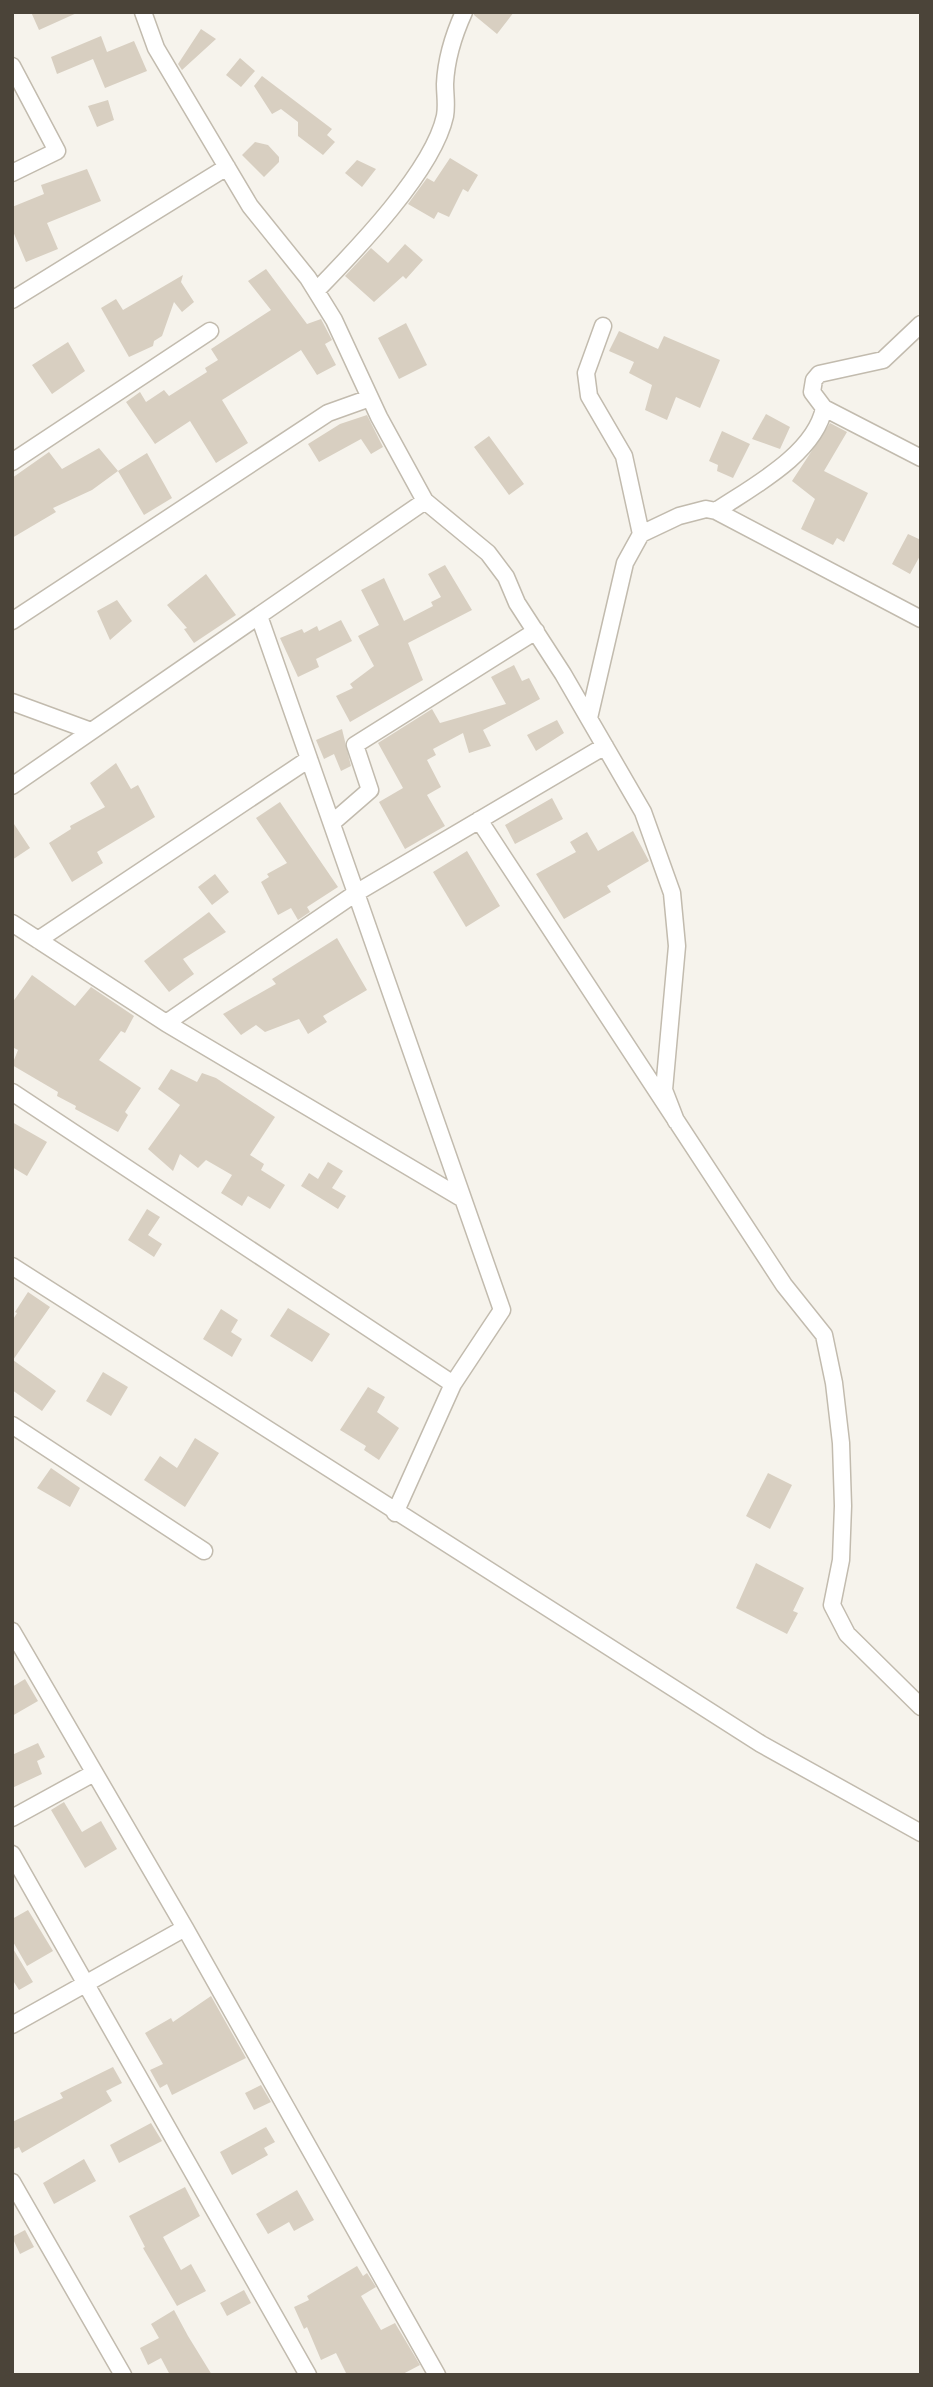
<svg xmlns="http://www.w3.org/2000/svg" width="933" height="2387" font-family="'Archivo Narrow',sans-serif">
<rect width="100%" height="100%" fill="#f6f3ec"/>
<path fill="#d8cfc1" d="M31,12H79L39,30Z
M474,12H514L497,34L474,15Z
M201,29L216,39L182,70L178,64Z
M101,36L107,52L134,41L147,71L105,88L93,59L57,74L51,57Z
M240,58L255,71L241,87L226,75Z
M262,76L332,129L327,135L335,142L323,155L298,136V122L281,109L272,114L254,86Z
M108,100L114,120L97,127L88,106Z
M255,142L268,145L279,157V162L264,177L242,155Z
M450,158L478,175L468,192L463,189L449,217L438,212L434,219L408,204L427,178L434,182Z
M357,160L376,169L362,187L345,173Z
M87,169L101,201L47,223L58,249L26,262L12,229V207L44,194L41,185Z
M405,244L423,260L406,279L403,276L374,302L345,276L371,248L388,263Z
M266,269L307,324L321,319L332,340L325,344L336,365L317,375L301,350L222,400L248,443L216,463L190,421L155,444L126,402L140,392L146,402L164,390L169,396L207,372L205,368L218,360L211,349L271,310L248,281Z
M183,275L181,282L194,302L182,312L174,302L162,336L154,341L153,346L129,357L101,308L116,299L123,310Z
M406,323L427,365L399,379L378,338Z
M619,331L658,349L664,336L720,360L700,408L676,397L667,420L645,410L652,385L629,373L634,362L609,351Z
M68,342L85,371L52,394L32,365Z
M766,414L790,427L780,449L752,439Z
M367,415L383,447L371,454L361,439L319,462L308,444L340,424Z
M830,423L847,432L824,471L868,493L844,542L837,538L833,545L801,529L815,499L792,481Z
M722,431L750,444L733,478L717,471L718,465L709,461Z
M489,436L524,484L509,495L474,447Z
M99,448L118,471L92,490L53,508L56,512L12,538V478L49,452L62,469Z
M147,453L172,498L144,515L118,471Z
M908,534L921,540V554L910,574L892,564Z
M445,565L472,610L408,643L423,680L350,722L336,696L353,688L350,684L374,666L358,636L379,625L361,590L384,578L404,621L433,606L431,602L441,597L428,574Z
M206,574L236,615L194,643L184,629L187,628L167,605Z
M117,600L132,621L110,640L97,611Z
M341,620L352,641L316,659L319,667L298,677L280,638L302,629L304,633L317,626L319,631Z
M514,665L522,681L529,678L540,699L483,730L491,746L469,753L463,733L433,749L436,755L427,760L441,787L427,795L445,826L405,849L379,802L403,788L378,743L432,709L440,723L506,704L491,677Z
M557,720L564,733L536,751L527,735Z
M342,729L351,766L341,771L334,754L324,759L316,740Z
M116,763L131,789L138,785L155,817L97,852L103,863L72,882L49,843L71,829L70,826L105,807L90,783Z
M552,798L563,819L515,844L505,825Z
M280,802L338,887L307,907L310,912L298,920L291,908L278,915L261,882L269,877L267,874L287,863L256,818Z
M12,821L30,848L12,860Z
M633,831L649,861L607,886L611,892L564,919L536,874L576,852L570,842L587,832L598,851Z
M467,851L500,906L466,927L433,872Z
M215,874L229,892L212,905L198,887Z
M209,912L226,932L183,959L194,974L169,992L144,961Z
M337,938L367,990L323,1016L327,1022L308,1034L299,1019L265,1032L256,1025L241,1035L223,1014L276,984L272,979Z
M32,975L75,1006L91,987L134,1016L125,1033L121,1031L99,1060L141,1088L125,1112L128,1115L118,1132L75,1109L76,1106L57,1096L58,1092L12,1065L18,1050L12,1047V1003Z
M171,1069L197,1082L202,1073L216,1078L275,1117L250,1155L264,1164L261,1170L285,1185L270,1209L248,1196L242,1206L221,1193L232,1175L206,1160L198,1168L180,1154L173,1171L148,1149L180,1105L158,1089Z
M12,1122L47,1142L27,1176L12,1167Z
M328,1162L343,1171L332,1188L346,1196L338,1209L301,1186L309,1173L318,1179Z
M147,1209L160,1217L148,1235L162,1244L154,1257L128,1240Z
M28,1292L50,1307L13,1360L56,1391L42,1411L12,1390V1321L17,1313L15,1312Z
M288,1308L330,1334L312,1362L270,1336Z
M221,1309L238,1320L231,1332L242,1339L232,1357L203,1339Z
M103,1372L128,1387L111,1416L86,1401Z
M368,1387L385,1397L377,1412L399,1428L379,1460L364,1450L366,1446L340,1430Z
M195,1438L219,1453L185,1507L144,1480L160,1456L177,1468Z
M51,1468L80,1488L70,1507L37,1488Z
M768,1473L792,1485L770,1529L746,1516Z
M756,1563L804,1588L793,1611L798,1613L787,1634L736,1608Z
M25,1679L38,1701L12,1716V1687Z
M38,1743L45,1757L37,1761L42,1774L12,1788V1755Z
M64,1802L82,1832L101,1821L117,1849L85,1868L51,1810Z
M28,1910L53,1951L27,1966L12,1940V1919Z
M12,1947L33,1982L19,1990L12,1979Z
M211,1996L246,2058L172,2095L167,2084L160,2088L150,2070L163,2064L145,2033L171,2018L173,2022Z
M113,2067L122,2083L106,2091L112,2101L22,2153L19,2147L12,2150V2122L63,2098L60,2093Z
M261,2085L271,2102L254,2110L245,2093Z
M151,2123L162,2141L119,2163L110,2145Z
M266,2127L275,2142L264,2148L268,2155L232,2175L220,2152Z
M84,2159L96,2181L54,2204L43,2183Z
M185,2187L200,2216L163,2237L181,2270L191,2264L206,2291L177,2306L143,2248L145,2247L129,2216Z
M297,2190L314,2220L294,2231L289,2222L268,2234L256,2214Z
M25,2230L34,2247L20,2254L12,2237Z
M357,2266L363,2276L367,2273L376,2287L361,2296L381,2330L395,2323L420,2365L401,2375H347L336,2353L321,2360L307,2327L304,2329L294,2307L309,2300L307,2296Z
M244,2290L251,2303L227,2316L220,2303Z
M174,2310L188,2336L212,2375H170L161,2358L148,2365L140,2348L159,2338L151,2324Z"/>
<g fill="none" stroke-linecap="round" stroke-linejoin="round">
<defs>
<path id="street" d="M143,12L156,48L250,206L308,278L334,320L379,417L425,501L488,553L506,577L517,603L563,674L643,812L672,893L677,946L664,1090L676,1121
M12,66L57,151L12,173
M316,291C355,251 433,171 445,116C447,105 445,95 445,84C446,60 454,34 464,12
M12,300L227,167
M603,326L586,373L589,396L624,456L641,534
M824,408L812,392L814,380L819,374L883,360L921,324
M12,462L210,331
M716,511C752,487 815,454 824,408L921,458
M259,616L502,1310L453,1384L395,1513
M12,621L328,413L370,398
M12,702L91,731
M589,718L625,563L641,534L679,516L706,509L716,511L921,619
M12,786L425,501
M479,820L784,1285L824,1335L834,1383L841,1443L843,1506L841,1560L832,1605L847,1634L921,1707
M332,823L370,790L355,745L536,631
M12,923L166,1023L463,1199
M38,940L309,759
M166,1023L356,893L605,746
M12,1092L453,1384
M12,1266L761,1744L921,1833
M12,1425L204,1551
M12,1631L185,1928L437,2375
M12,1818L94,1773
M12,1854L308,2375
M12,2025L185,1928
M12,2182L123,2375"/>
</defs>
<use href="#street" stroke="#c2bbae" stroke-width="19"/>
<use href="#street" stroke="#fff" stroke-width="16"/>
</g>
<rect width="933" height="2387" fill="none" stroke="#4b4439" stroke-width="28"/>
</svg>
